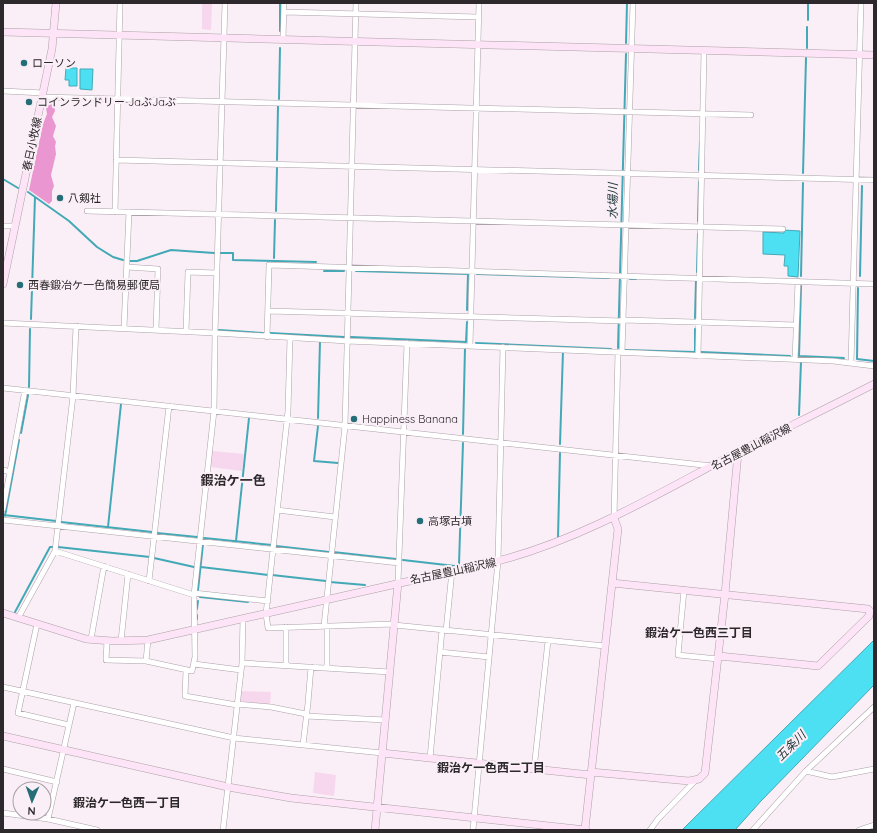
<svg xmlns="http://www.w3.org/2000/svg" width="877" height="833" font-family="Quicksand,'Noto Sans JP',sans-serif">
<rect width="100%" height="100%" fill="#faeff6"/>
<path fill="#f7d7ed" d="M202,3L212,4L211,30L202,29Z
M212,451L244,454L242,471L210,467Z
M241,691L271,692L270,705L240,702Z
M315,772L336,775L334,796L313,793Z"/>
<path fill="#e996d1" d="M51,103L54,104L55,111L52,117L56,126L53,136L56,142L55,146L56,154L51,175L54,186L52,191V201L49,204L29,190L43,124L47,114L46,108Z"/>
<path fill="#4de0f3" stroke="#43a9b7" d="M66,68H77V86H69V80H65Z
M80,69H93L92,90L80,89Z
M784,230L800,231L798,277L788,276V266H784L785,255L763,254V232L784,233Z
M874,640V685L761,801L735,830H682Z"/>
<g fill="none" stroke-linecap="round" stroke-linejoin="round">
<path stroke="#43a9b7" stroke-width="2" d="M808,20V3
M280,31V3
M626,43L627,3
M807,48V27
M279,99L280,48
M277,160L278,106
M699,170L700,142
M803,173L806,58
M3,179L18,188
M28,192L69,221L97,247L113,257L123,260
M276,211L277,168
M698,221L699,182
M219,253H233V260L316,262
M274,258L275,220
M130,261H137L171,250L214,253
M324,271H344
M356,271L469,274
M697,272L698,234
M477,274L609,278
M801,276L803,183
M860,276L862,186
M630,279H636
M801,286L799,356L844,358
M858,288L857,359L874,361
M467,310L468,274
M695,318L696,280
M31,319L35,197
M219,330L263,333
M270,333L344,337
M351,337L466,342L467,322
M476,343L611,349
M618,348L626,54
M625,350L695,352V329
M701,352L790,356
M29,387L30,329
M799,415L801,362
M318,418L320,341
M318,426L314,461L338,463
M21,433L28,395
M463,434L465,348
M560,444L563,351
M4,515L56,521
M5,516L19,440
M61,522L152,532
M108,527L121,404
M157,533L197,537
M204,538L272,545
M558,538L560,453
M236,541L249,418
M276,546L329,552
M58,547L150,557
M333,552L396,559
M154,558L194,567
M403,560L455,566L459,564L463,443
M201,567L268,575
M272,575L326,581
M330,582L365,585
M198,590L203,544
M200,597L248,602
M197,609L198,601
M15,612L50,547H53
M197,619V615"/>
<defs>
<path id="street" d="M284,12L478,17
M283,40L284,3
M3,91L43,93
M42,97L751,115
M116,160L874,180
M87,211L783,229
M115,212L120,3
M3,226H15
M127,267L158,269L156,330
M268,311L623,321
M623,320L796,325
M3,323L215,333L225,3
M124,328L129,212
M186,331L188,272L216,273
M267,337L269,265L874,284
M290,338L288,411L266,614L268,628L394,624
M470,346L479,3
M622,352L633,3
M698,356L704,51
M795,360L798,281
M851,363L861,3
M3,388L712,466
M3,470L10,472
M3,509L25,390
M277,510L335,517
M614,518L618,352
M3,520L399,563
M55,551L194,595
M149,581L169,406
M398,583L407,343
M684,590L678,655L718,659
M194,593L268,601
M18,618L55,551L73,396L76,326
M37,624L18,713L69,725
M394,625L605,646
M324,626L345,426L356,3
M327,626V668
M286,627V665
M446,631L452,571
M91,639L104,566
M148,640L146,661L192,671L195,657L194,595L214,411L215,333L347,341L833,361L874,366
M107,641L106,660L146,661
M121,641L128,574
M440,652L489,657
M242,663L390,672
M194,664L241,670
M186,670L185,696L237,705
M3,687L234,738L382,753
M237,704L271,707L306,714
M306,716L385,720
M303,745L308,703L311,667
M430,758L442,630
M3,769L57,782
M534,769L548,641
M806,771L832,777L874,769
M3,813L48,819L97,830
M48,819L74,703
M223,830L242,663L243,619
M473,830L498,561L503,347
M650,830L658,819L695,781
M753,830L806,771L874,707
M859,830L874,825"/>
<path id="secondary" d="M3,32L874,55
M3,284L52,49L56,3
M612,583L868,609L870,611L869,616L818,666L719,656
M3,613L86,639L112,641L148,640L498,561C574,541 642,503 711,466C765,438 820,412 874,384
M3,736L228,787L291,798L586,830
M382,753L591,775
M591,772L689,781L699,779L705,773L725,594L738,453
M585,829L618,529L614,518
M375,830L398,583"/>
</defs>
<use href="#street" stroke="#aba1a7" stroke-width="6"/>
<use href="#secondary" stroke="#aba1a7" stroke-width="8"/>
<use href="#street" stroke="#fff" stroke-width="5"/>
<use href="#secondary" stroke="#fee4f7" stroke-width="7"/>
</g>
<g fill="#256e78" stroke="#faeff6" stroke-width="1.5">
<circle cx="24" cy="63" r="4"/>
<circle cx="29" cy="102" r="4"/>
<circle cx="60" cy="198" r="4"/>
<circle cx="20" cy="285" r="4"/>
<circle cx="354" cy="419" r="4"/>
<circle cx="420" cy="521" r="4"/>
</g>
<g text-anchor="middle" stroke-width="4" stroke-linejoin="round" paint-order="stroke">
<g font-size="11" fill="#2c282b" stroke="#faeff6" text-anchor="start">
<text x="32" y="67">ローソン</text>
<text x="37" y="106">コインランドリー JaぶJaぶ</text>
<text x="68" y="202">八剱社</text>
<text x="28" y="289">西春鍛冶ケ一色簡易郵便局</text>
<text x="362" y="423">Happiness Banana</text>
<text x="428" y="525">高塚古墳</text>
</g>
<g font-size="11" fill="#2c282b" stroke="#faeff6">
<text transform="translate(32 144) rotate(-78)" y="4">春日小牧線</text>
<text transform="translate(751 447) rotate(-27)" y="4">名古屋豊山稲沢線</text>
<text transform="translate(453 571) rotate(-12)" y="4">名古屋豊山稲沢線</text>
</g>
<g font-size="12" font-style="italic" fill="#1e3639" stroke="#faeff6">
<text transform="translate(613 201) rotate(-89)" y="4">水場川</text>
<text transform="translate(791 746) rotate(-45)" y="4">五条川</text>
</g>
<g font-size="12" font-weight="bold" fill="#2c282b" stroke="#faeff6">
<text x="699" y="637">鍜治ケ一色西三丁目</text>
<text x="491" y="772">鍜治ケ一色西二丁目</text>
<text x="127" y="807">鍜治ケ一色西一丁目</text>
</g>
<g font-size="13" font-weight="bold" fill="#2c282b" stroke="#faeff6">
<text x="233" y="485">鍜治ケ一色</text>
</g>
</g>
<rect width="877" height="833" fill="none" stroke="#2c282b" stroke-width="8"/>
<g transform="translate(32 801) rotate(182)"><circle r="19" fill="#faeff6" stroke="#a89fa5"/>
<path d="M0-3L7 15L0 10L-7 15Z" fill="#256e78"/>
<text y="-6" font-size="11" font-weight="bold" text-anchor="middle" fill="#2c282b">N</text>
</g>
</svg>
